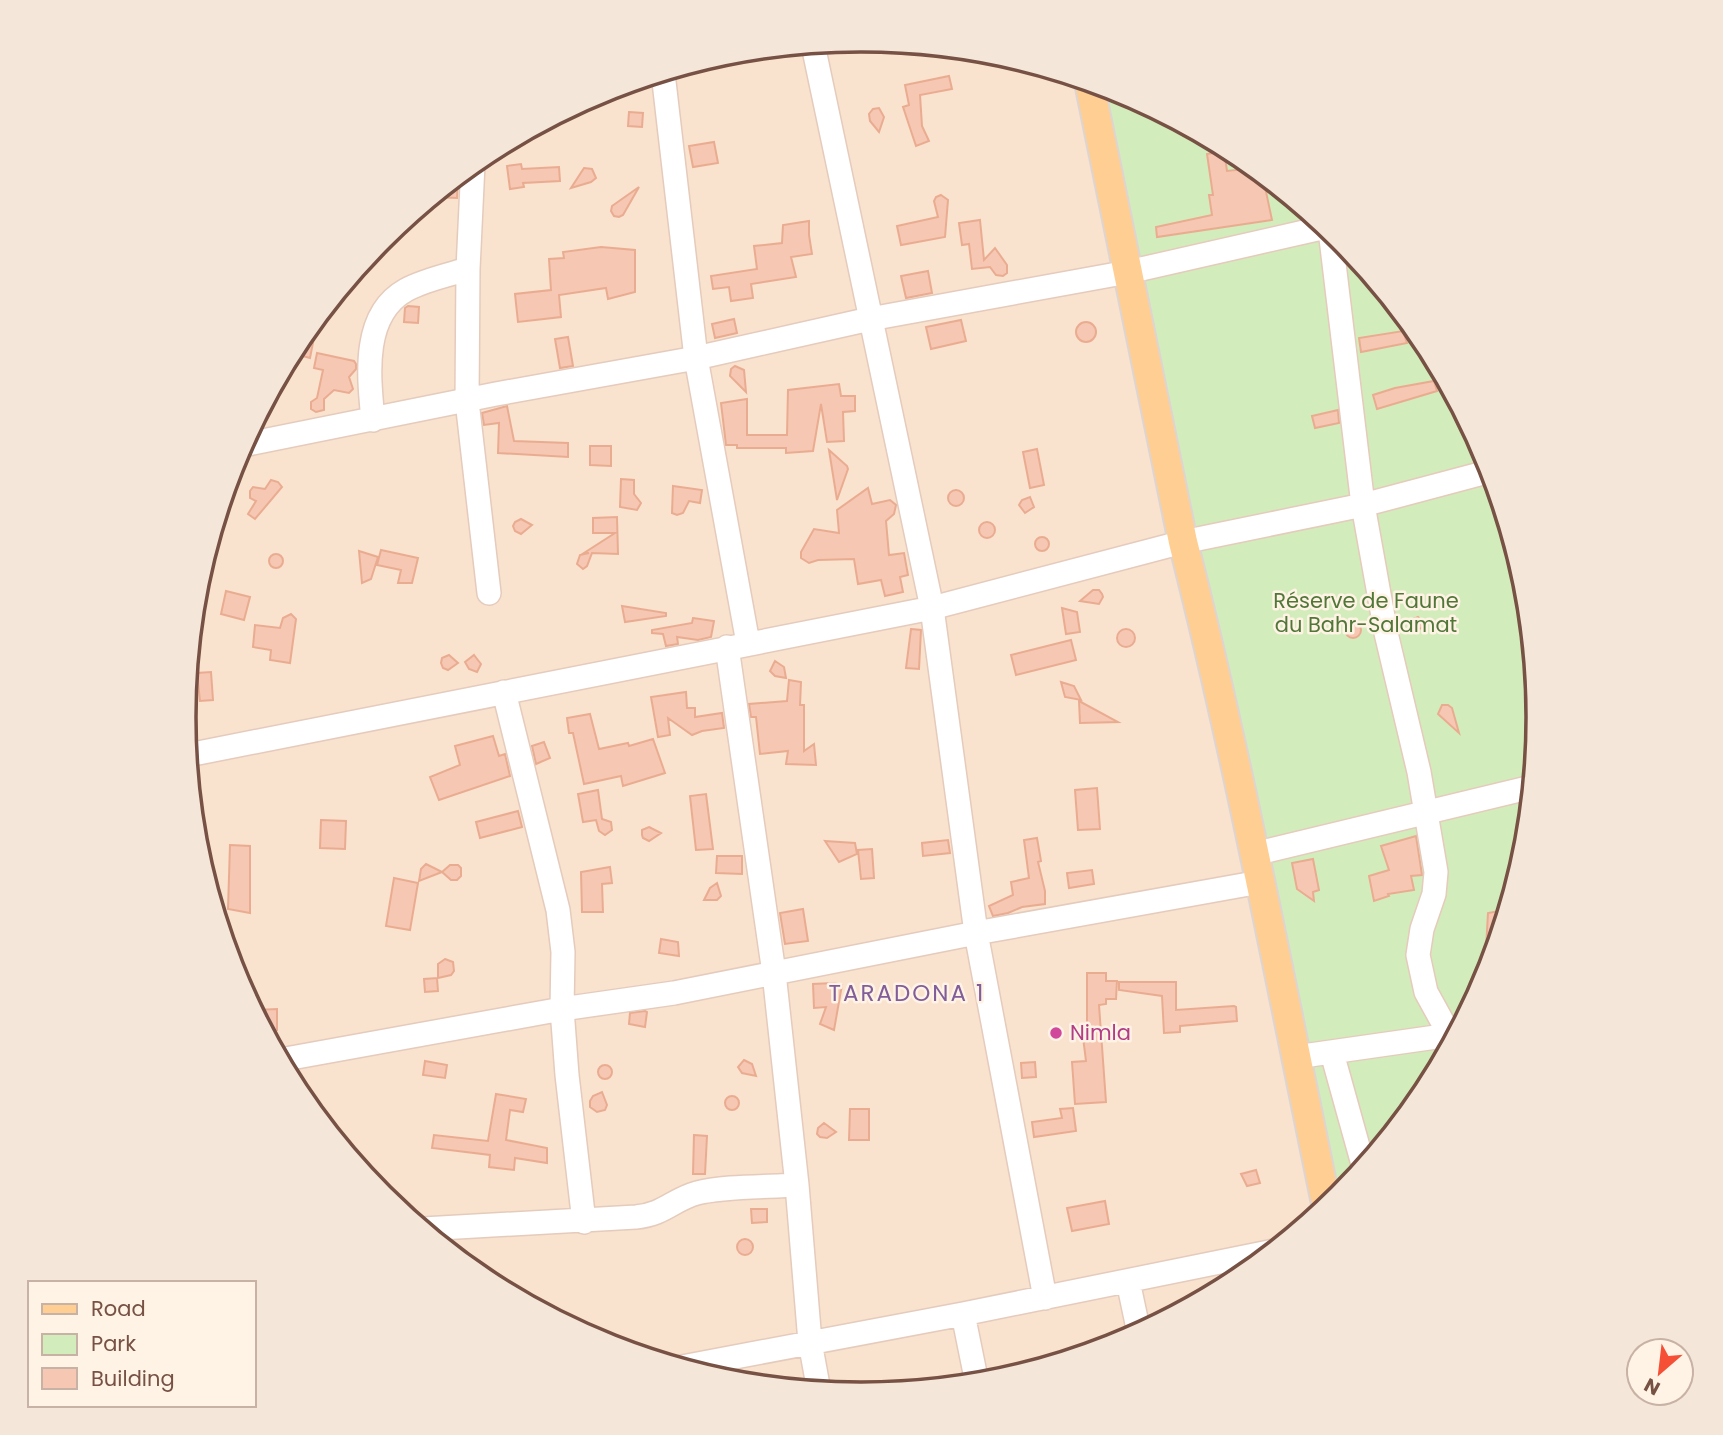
<svg xmlns="http://www.w3.org/2000/svg" width="1723" height="1435" font-family="Poppins,sans-serif">
<rect width="100%" height="100%" fill="#feefdd"/>
<path fill="#f9e2ce" d="M186 718a675 675 0 1 1 1350 0a675 675 0 1 1-1350 0Z"/>
<path fill="#d3ecbb" d="M1090,82L1121,92L1238,155L1341,239L1425,342L1487,459L1526,586L1539,718L1526,850L1487,977L1424,1094L1340,1197L1327,1208Z"/>
<path fill="#f6c7b2" stroke="#eaac91" stroke-width="2" d="M949,76L952,89L920,95L922,126L929,141L916,146L903,107L909,105L905,85Z
M879,108L884,117L879,132L870,121L869,114L873,109Z
M629,112L643,113L642,127L628,126Z
M714,142L718,163L693,167L689,146Z
M1224,151L1227,171L1255,168L1277,186L1265,187L1272,220L1157,237L1156,227L1212,215L1209,195H1213L1207,154Z
M521,164L522,169L559,167L560,181L523,183L524,187L510,189L507,166Z
M584,168L592,169L596,178L591,182L571,188Z
M458,176L457,198L433,197L453,181Z
M639,187L623,215L619,217L614,216L611,211L612,206Z
M941,195L948,200L945,237L901,245L897,226L938,217L934,201L936,197Z
M980,220L984,260L995,248L1007,265V273L1003,276L996,275L990,267L972,269L969,244L962,245L959,223Z
M809,221V235L812,254L791,257L796,277L751,284L753,298L731,301L729,287L713,289L711,276L757,269L754,246L782,243L783,225Z
M601,247L635,250V292L608,299L606,288L559,295L561,317L518,322L515,294L551,290L549,259L564,258L563,252Z
M928,271L932,293L906,298L901,276Z
M408,306L419,307L418,323L404,322L405,308Z
M318,317L310,358L295,354L299,341Z
M734,319L737,333L715,338L712,324Z
M961,320L966,341L931,349L926,327Z
M1076 332a10 10 0 1 1 20 0a10 10 0 1 1-20 0Z
M1403,331L1407,343L1361,352L1359,338Z
M568,337L573,366L560,368L555,339Z
M317,353L354,361L356,364V369L349,377L353,389L349,393L334,390L324,399V410L316,412L311,409V402L317,398L323,370L314,368Z
M735,366L744,370L746,392L730,376L731,369Z
M1434,381L1437,391L1377,409L1373,395L1395,388Z
M839,384L841,396H855V411L843,412L844,441L827,442L821,404L813,451L786,453V448H737V445H726L721,403L747,399V435H787L788,390Z
M507,406L514,441L568,443V457L498,453L499,423L484,425L482,413Z
M1338,410L1339,423L1315,428L1312,416Z
M590,446H611V466L590,465Z
M1037,449L1044,485L1030,488L1023,452Z
M829,450L847,466L848,469L837,500Z
M621,479L634,480V494L641,503L637,510L620,507Z
M271,480L278,482L282,487L255,519L248,514L256,501L250,498V491L253,487L265,489Z
M673,486L702,490L700,503L689,501L683,513L677,515L672,513Z
M868,488L872,504L890,500L896,505L894,514L886,521L889,555L904,553L908,575L900,577L903,592L885,596L881,580L858,584L854,559L818,560L809,563L801,558V552L814,529L839,533L837,510Z
M948 498a8 8 0 1 1 16 0a8 8 0 1 1-16 0Z
M1030,497L1034,507L1025,513L1019,505L1022,500Z
M617,517L618,554L592,553L587,566L583,569L577,564L580,555L589,553H584L615,533H593V518Z
M521,519L532,525L521,534L515,531L513,526L515,522Z
M979 530a8 8 0 1 1 16 0a8 8 0 1 1-16 0Z
M1035 544a7 7 0 1 1 14 0a7 7 0 1 1-14 0Z
M381,550L418,558L412,583H398L401,570L377,565Z
M359,551L378,557L371,579L362,583Z
M269 561a7 7 0 1 1 14 0a7 7 0 1 1-14 0Z
M1093,590H1099L1102,594L1103,597L1099,604L1080,601Z
M226,591L250,597L244,620L221,614Z
M622,606L666,613V616L625,622Z
M1062,608L1077,612L1080,632L1066,634Z
M291,614L296,619L290,663L270,660L271,650L253,647L255,625L280,628L283,618Z
M1418,617L1423,622L1422,628L1409,632V621Z
M693,618L714,621L711,637L698,640L677,637L678,644L666,646L663,634L652,633V630L692,623Z
M1345 630a8 8 0 1 1 16 0a8 8 0 1 1-16 0Z
M1117 638a9 9 0 1 1 18 0a9 9 0 1 1-18 0Z
M911,629L921,630L919,669L906,668Z
M1071,640L1076,660L1016,675L1011,655Z
M449,655L458,663L448,670L443,668L441,663L442,658Z
M474,655L481,664L477,672L469,669L465,662Z
M775,661L784,667L786,678L775,676L770,671Z
M211,672L213,700L200,701L197,673Z
M789,680L801,682L800,705H804V751L814,744L816,765L786,764L788,751L760,754L756,717H751L749,704L787,701Z
M1061,682L1074,686L1081,700L1065,697Z
M686,692L687,708H695V717L722,713L724,728L702,731L692,735L668,718L670,735L658,737L651,697Z
M1079,701L1118,722L1080,723Z
M1442,705H1448L1452,708L1459,733L1438,714Z
M590,714L599,749L628,743L629,746L653,739L665,773L623,786L621,776L584,784L573,733H569L567,718Z
M493,736L499,756L505,754L510,776L439,800L430,777L460,765L455,746Z
M544,742L550,758L536,764L532,746Z
M1097,788L1100,829L1078,830L1075,790Z
M598,790L602,819L611,822L612,830L605,835L599,831L596,820L583,822L578,794Z
M706,794L713,849L696,850L690,796Z
M518,811L522,827L480,838L476,822Z
M321,820L346,821L345,849L320,848Z
M649,827L661,833L649,841L643,838L642,835V830Z
M1416,836L1422,875L1411,876L1414,890L1388,894L1389,896L1374,901L1369,876L1389,870L1381,846Z
M1037,838L1041,861L1038,862L1045,891V904L1022,907L1008,913L993,916L989,906L1013,895L1011,882L1029,878L1024,840Z
M948,840L950,853L923,856L922,843Z
M825,841L855,843L857,854L839,862Z
M230,845L250,846V913L228,909Z
M872,849L874,878L861,879L858,850Z
M717,856H742V874L716,873Z
M1313,859L1319,890L1313,892L1314,901L1297,889L1292,863Z
M426,864L442,872L450,865H458L461,868V876L457,880H451L442,872L419,881L421,869Z
M610,867L612,883L602,884L603,912H582L581,872Z
M1092,870L1094,884L1069,888L1067,873Z
M394,878L418,883L410,930L386,926Z
M717,883L721,896L717,900H704L710,888Z
M803,909L808,941L785,944L780,913Z
M1505,910L1490,967L1485,966L1488,913Z
M661,939L678,942L679,956L659,953Z
M445,959L453,962L454,971L451,975L438,978V964Z
M1087,973H1106V981H1117L1116,999H1106V1004L1099,1005L1106,1102L1075,1104L1072,1062L1086,1061L1083,1037H1087Z
M437,978L438,991L425,992L424,979Z
M1119,982H1176V1010L1234,1006L1236,1007L1237,1021L1180,1026V1032L1164,1033L1162,996L1119,990Z
M833,983V987L835,983L842,985L834,1030L820,1024L826,1007L814,1008L813,984Z
M277,1009V1030L264,1029L253,1010Z
M645,1011L647,1012L645,1027L629,1024L630,1013Z
M744,1060L752,1064L756,1076L742,1073L738,1067Z
M425,1061L447,1065L445,1078L423,1075Z
M1035,1062L1036,1077L1022,1078L1021,1063Z
M598 1072a7 7 0 1 1 14 0a7 7 0 1 1-14 0Z
M602,1092L607,1105L605,1110L597,1112L590,1107V1101L593,1096Z
M496,1094L526,1099L523,1112L510,1110L506,1140L547,1148V1163L515,1158L514,1170L489,1167L490,1155L432,1148L434,1135L488,1141Z
M725 1103a7 7 0 1 1 14 0a7 7 0 1 1-14 0Z
M1073,1108L1076,1131L1034,1137L1032,1122L1062,1118L1060,1109Z
M850,1109H869V1140H849Z
M824,1123L836,1132L827,1138L820,1137L817,1134L818,1128Z
M694,1135L707,1136L705,1174H693Z
M1256,1170L1260,1183L1247,1186L1241,1174Z
M1105,1201L1109,1224L1072,1231L1067,1208Z
M751,1209H767V1222L752,1223Z
M737 1247a8 8 0 1 1 16 0a8 8 0 1 1-16 0Z"/>
<g fill="none" stroke-linecap="round" stroke-linejoin="round">
<defs>
<path id="minor" d="M813,45L932,608L976,933L1045,1298
M663,73L696,358L748,643
M473,164L468,269L467,401L489,593
M1330,230L1363,505L1386,633L1419,772L1436,872L1434,894L1422,929L1418,955L1426,992L1453,1041
M373,420C369,378 361,315 406,290C424,280 448,275 468,269
M243,445L496,394L696,358L870,319L1128,272L1326,227
M727,647L774,973L797,1185L810,1342L819,1391
M504,692L558,910L563,952L562,1009L567,1075L584,1222
M188,755L932,608L1183,542L1363,505L1491,471
M1254,854L1532,787
M1332,1053L1364,1168
M1296,1057L1457,1034
M280,1060L562,1009L674,993L976,933L1260,882
M423,1229L636,1217C665,1214 672,1200 697,1193C723,1186 768,1187 797,1185
M1128,1281L1139,1333
M963,1314L977,1383
M682,1367L963,1314L1274,1251"/>
<path id="major" d="M1089,82L1183,542C1239,762 1281,985 1327,1208"/>
</defs>
<use href="#minor" stroke="#e5cbbc" stroke-width="26"/>
<use href="#major" stroke="#ded5d2" stroke-width="32"/>
<use href="#minor" stroke="#fff" stroke-width="23"/>
<use href="#major" stroke="#ffce93" stroke-width="28"/>
</g>
<circle fill="#d1479c" stroke="#fff3e5" stroke-width="2.5" cx="1056" cy="1033" r="7"/>
<g text-anchor="middle" stroke-width="5" stroke-linejoin="round" paint-order="stroke">
<g font-size="21" fill="#507738" stroke="#fff3e5">
<text x="1366" y="608">Réserve de Faune<tspan x="1366" dy="24">du Bahr-Salamat</tspan></text>
</g>
<g font-size="21" fill="#b23c85" stroke="#fff3e5" text-anchor="start">
<text x="1070" y="1040">Nimla</text>
</g>
<g font-size="23" letter-spacing="2" fill="#815e9a" stroke="#fff3e5">
<text x="907" y="1001">TARADONA 1</text>
</g>
</g>
<path d="M0 0H1723V1435H0ZM196 717a665 665 0 1 1 1330 0a665 665 0 1 1-1330 0Z" fill="#f4e6d8" fill-rule="evenodd"/>
<path fill="none" stroke="#765144" stroke-width="3.5" d="M196 717a665 665 0 1 1 1330 0a665 665 0 1 1-1330 0Z"/>
<rect x="28" y="1281" width="228" height="126" fill="#fff3e5" stroke="#c8b2a5" stroke-width="2"/>
<rect x="42" y="1304" width="35" height="10" fill="#ffce93" stroke="#c8b2a5" stroke-width="2"/>
<text x="91" y="1316" font-size="21" fill="#765144">Road</text>
<rect x="42" y="1334" width="35" height="21" fill="#d3ecbb" stroke="#c8b2a5" stroke-width="2"/>
<text x="91" y="1351" font-size="21" fill="#765144">Park</text>
<rect x="42" y="1368" width="35" height="21" fill="#f6c7b2" stroke="#c8b2a5" stroke-width="2"/>
<text x="91" y="1386" font-size="21" fill="#765144">Building</text>
<g transform="translate(1660 1372) rotate(208)"><circle r="33" fill="#fff3e5" stroke="#c8b2a5" stroke-width="2"/>
<path d="M0-5L12 26L0 18L-12 26Z" fill="#f55035"/>
<text y="-10" font-size="19" font-weight="bold" text-anchor="middle" fill="#765144">N</text>
</g>
</svg>
